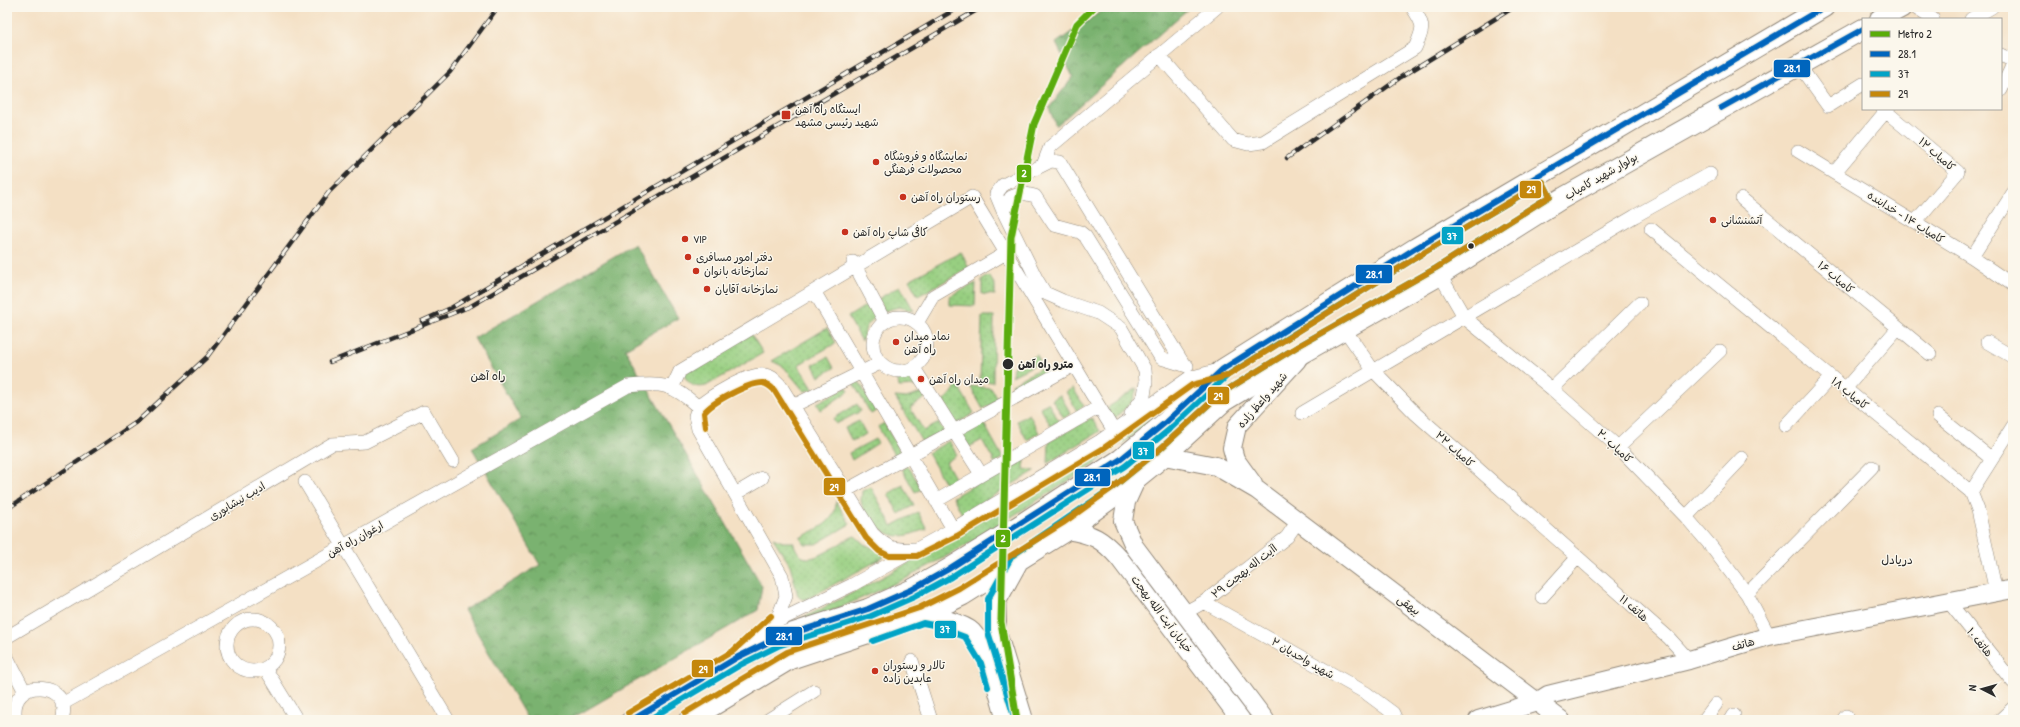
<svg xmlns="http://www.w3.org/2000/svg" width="2020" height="727" font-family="'Patrick Hand','Playpen Sans Arabic',sans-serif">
<defs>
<pattern id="grass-dots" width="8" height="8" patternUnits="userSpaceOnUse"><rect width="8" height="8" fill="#98cf81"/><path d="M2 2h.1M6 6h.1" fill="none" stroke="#83b270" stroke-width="1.8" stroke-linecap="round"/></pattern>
<pattern id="forest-crowns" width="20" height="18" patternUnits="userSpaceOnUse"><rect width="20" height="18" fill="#7ab26f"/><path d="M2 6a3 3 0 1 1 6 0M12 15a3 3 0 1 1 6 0" fill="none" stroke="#64915b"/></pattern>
</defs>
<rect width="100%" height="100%" fill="#fbf7ec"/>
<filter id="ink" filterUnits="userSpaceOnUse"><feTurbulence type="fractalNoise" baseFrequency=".025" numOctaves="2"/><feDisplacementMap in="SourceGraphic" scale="8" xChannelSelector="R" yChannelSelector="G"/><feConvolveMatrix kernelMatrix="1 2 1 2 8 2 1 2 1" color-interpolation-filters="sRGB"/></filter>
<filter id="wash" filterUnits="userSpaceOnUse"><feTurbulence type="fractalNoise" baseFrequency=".012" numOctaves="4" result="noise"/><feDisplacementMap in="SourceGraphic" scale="16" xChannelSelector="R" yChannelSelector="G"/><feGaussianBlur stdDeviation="0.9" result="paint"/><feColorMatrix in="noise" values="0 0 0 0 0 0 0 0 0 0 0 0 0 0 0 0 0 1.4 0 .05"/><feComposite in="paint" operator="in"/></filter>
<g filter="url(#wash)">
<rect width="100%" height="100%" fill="#f4e0c4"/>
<path fill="url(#grass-dots)" stroke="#627d56" d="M961,252L969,268L918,296L909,280Z
M989,276L995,285V295L982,294V279Z
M976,283L975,306L950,305V296Z
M900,286L914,311L899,307L884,311L878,299Z
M870,303L876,315L866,327L862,341L848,317Z
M982,316H994L993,382L980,381Z
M827,328L836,343L798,365L814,390L804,391L784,367L772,361Z
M751,334L763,353L706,386C694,389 688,384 683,373Z
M1037,355L1040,362L1012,376L1013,367Z
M828,357L834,368L819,377L813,365Z
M1043,367L1047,373L1015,390L1012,384Z
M911,373L918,386L899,387L897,375Z
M858,380L876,411L871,414L853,383Z
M957,384L974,413L956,424L943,401L953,392Z
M970,386L991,388L998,400L983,409Z
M1186,386L1150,423L1089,468L965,546L905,579L839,608L774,632C824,608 873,583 921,556C1012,504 1099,444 1186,386Z
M847,387L849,391L821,410L817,403Z
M1073,388L1084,406L1077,411L1066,392Z
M1137,388L1132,402L1114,419L1107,408Z
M922,393L925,398L910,408L924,431L939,423L944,431L922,442L895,397L906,398Z
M1060,395L1071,414L1064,418L1052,400Z
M1048,403L1059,421L1051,426L1040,407Z
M857,404L861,411L836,424L833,419Z
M1029,414L1039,433L1027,440L1017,421Z
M1091,418L1100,431L1048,463L1049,442Z
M859,421L866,434L852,441L845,428Z
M983,422L1003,458L995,463L982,440L969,447L962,434Z
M884,423L902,454L896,458L878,427Z
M875,439L878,443L852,460L849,453Z
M949,441L957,455L946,462L959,485L949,491L928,453Z
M1025,455L1024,469L1035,471L962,514L953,497Z
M908,466L922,489L915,492L902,469Z
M903,485L914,505L899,514L888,494Z
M871,487L892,526L918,512L927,529C919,531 909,536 900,536C885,537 862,515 861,500C861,498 862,494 862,491Z
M836,501L850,524L816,544H804L800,538C817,528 836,524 836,501Z
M855,536L864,544L882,552L884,557L807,599H801L798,596L790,565L773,538L783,542H793C795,547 798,555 803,557C817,563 841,540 855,536Z"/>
<path fill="url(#forest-crowns)" stroke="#526e4d" d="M1107,7H1190L1056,126L1049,108L1073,77L1056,43Z
M635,244L678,318L625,349L762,586L758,610L569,720H528L464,610L540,565L472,448L521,419L474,338Z"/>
</g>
<g filter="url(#ink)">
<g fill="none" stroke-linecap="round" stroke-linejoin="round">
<defs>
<path id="street" d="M1914,7L1933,19
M1971,19L1992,7
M1159,55L1233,140L1248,144L1263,142L1415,48C1424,27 1425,26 1412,7
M2001,55L2013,61
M1798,64L1828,106L1863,84
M2001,90L2013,64
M1883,109L1958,172L1915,222
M1798,151L1972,257L2013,285
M1043,165L1050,147L1217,7
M1835,172L1886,111
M1742,199L1930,354
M1003,211L996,194L1003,185L1051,161L1060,162L1184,365L1187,366
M1651,229L1971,492L1978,510L1996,592
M1972,257L2013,193
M853,262L885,322
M1440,275L1465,318L1552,389L1618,447L1686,517L1711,546L1747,594L1769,636
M814,291L953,529
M873 344a27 27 0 1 1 54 0a27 27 0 1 1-54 0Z
M917,323L933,296L1006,253
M1345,330L1373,370L1416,414L1669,638L1689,660
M1987,342L2013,357
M914,368L981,474
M672,388L680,371L972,197L1114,431
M1552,389L1640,303
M1845,389L1898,328
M793,406L880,363
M698,407C709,397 749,372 765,375C772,376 775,380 780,385L872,533C887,548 893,550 914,549
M698,407L695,416L698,429L782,576L786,596L776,622
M1302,413L1635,216L1710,174
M1131,414L1144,396L1146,382L1145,370L1121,328L1098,313L1063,301L1045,293L1037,280L1003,211L1011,197L1022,193L1035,196L1054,225L1080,232L1085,236L1161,358L1184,365
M1938,416L1992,459
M1786,426L1831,377
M1618,447L1720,351
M305,482L448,720
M845,491L1074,365
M1971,492L2013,426
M735,494L762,478
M936,501L1099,407
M1686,517L1742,458
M1747,594L1872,467
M1542,597L1577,558
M1948,601L2013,682
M1204,602L1366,693L1393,713L1396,720
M1184,613L1204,602L1287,537L1298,521
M227 645a26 26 0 1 1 52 0a26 26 0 1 1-52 0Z
M7,637L332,444L365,442L424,412L453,461
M750,645L776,622L852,585L953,529L1100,441L1189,378L1219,370
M7,657L25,692
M912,661L931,720
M265,668L297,720
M62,704L628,386C662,383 672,383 698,407
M16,720C6,675 75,680 62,720
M768,720L814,691
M1704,720L1716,704
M1731,720L1734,715
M1843,720L1846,716
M2000,720L2013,708"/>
<path id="secondary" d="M1164,456L1216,466L1257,490L1561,720
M1137,478L1126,502L1123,521L1134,546L1265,720
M1253,484L1235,459L1232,448L1237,426L1297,360
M1067,530C1093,534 1102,539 1119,558L1241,720
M1478,720L1537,702L1548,695L1689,660L1769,636L2013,589"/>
<path id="primary" d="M1880,19L1902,7
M1017,563L996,601V632L1023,720
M922,615C932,616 964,625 971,632C992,655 998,691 1007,720
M632,720L738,657L775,639L868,609L911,590L947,570L1017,527L1121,459L1166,422L1223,369L1416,248L1824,7
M689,720L790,659L922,615L963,595L1067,530L1121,491L1164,456L1224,401L1304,352L1440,275L1561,199L1863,29"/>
</defs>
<use href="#street" stroke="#908678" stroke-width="14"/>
<use href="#secondary" stroke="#908678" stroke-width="20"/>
<use href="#primary" stroke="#908678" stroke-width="22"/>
<use href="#street" stroke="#fff" stroke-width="13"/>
<use href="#secondary" stroke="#fff" stroke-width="18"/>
<use href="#primary" stroke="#fff" stroke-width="20"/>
<defs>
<path id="rail" d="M1287,158L1401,77L1514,7
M422,321L451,308L959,7
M330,362L471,306L982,7
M7,509L138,421L207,357L329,192L450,72L498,7"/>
</defs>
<use href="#rail" stroke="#2b2b2b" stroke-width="4.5"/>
<use href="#rail" stroke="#fbf7ec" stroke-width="3" stroke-dasharray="9" stroke-linecap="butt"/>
<defs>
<path id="bus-1" d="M1721,108L1863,29
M632,720L738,657L775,639L868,609L911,590L947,570L1121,459L1166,422L1223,369L1416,248L1824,7"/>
<path id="bus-2" d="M873,641L923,623L933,625L965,637L981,663L988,687
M648,720L742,664L778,646L871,616L914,597L951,577L1125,466L1171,428L1228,375L1420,255L1543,182L1550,196L1436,268L1300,345L1220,394L1159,450L1116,485L1012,556L988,599V632L1015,720"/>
<path id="bus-3" d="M628,713L733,651L771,616
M685,713L787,652L919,608L959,588L1063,523L1116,485L1159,450L1220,394L1300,345L1436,268L1550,196L1543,182L1420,255L1227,376L1192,385L1104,448L957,536L917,556H889L879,551L866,538L774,390C771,387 768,384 763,383C750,382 712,402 704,413L706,427"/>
</defs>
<use href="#bus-1" stroke="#fbf7ec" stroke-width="9"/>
<use href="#bus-2" stroke="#fbf7ec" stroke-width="9"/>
<use href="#bus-3" stroke="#fbf7ec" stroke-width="9"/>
<use href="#bus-1" stroke="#0065bd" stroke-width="6"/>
<use href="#bus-2" stroke="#02a3c6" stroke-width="6"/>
<use href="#bus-3" stroke="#c4870b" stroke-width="6"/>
<defs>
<path id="metro-1" d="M1017,720L1001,622L1011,237L1034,124L1077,24L1094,7"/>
</defs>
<use href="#metro-1" stroke="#fbf7ec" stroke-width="10"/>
<use href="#metro-1" stroke="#5aac09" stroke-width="7"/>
</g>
</g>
<g fill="#c8321e" stroke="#fbf7ec" stroke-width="1.5">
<rect x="781" y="110" width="10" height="10" rx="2"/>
<circle cx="876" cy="162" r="4"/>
<circle cx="903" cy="197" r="4"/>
<circle cx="1713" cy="220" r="4"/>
<circle cx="845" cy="232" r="4"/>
<circle cx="685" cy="239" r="4"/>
<circle cx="688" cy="257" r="4"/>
<circle cx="696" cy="271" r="4"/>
<circle cx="707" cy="289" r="4"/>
<circle cx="896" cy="342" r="4"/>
<circle cx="921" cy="379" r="4"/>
<circle cx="875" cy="671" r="4"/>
</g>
<g fill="#2b2b2b" stroke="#fbf7ec" stroke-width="1.5">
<circle cx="1471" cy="246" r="3.5"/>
<circle cx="1008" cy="364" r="6"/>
</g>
<g text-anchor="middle" stroke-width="3" stroke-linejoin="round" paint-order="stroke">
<g font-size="11" fill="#2b2b2b" stroke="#fbf7ec" text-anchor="start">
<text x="795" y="113">ایستگاه راه آهن<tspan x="795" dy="13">شهید رئیسی مشهد</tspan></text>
<text x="884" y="160">نمایشگاه و فروشگاه<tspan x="884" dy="13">محصولات فرهنگی</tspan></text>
<text x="911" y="201">رستوران راه آهن</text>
<text x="1721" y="224">آتشنشانی</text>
<text x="853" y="236">کافی شاپ راه آهن</text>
<text x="693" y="243">VIP</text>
<text x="696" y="261">دفتر امور مسافری</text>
<text x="704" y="275">نمازخانه بانوان</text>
<text x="715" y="293">نمازخانه آقایان</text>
<text x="904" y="340">نماد میدان<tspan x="904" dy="13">راه آهن</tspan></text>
<text x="929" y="383">میدان راه آهن</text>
<text x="883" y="669">تالار و رستوران<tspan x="883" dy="13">عابدین زاده</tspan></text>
</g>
<g font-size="11" fill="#2b2b2b" stroke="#fbf7ec">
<text transform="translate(1937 154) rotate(41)" y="4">کامیاب ۱۲</text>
<text transform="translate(1601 176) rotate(-30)" y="4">بولوار شهید کامیاب</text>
<text transform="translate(1906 217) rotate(32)" y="4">کامیاب ۱۴ - خدابنده</text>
<text transform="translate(1836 277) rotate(40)" y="4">کامیاب ۱۶</text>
<text transform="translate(1850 393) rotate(39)" y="4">کامیاب ۱۸</text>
<text transform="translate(1262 400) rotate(-49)" y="4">شهید واعظ زاده</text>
<text transform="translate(1615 446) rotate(43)" y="4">کامیاب ۲۰</text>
<text transform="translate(1455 449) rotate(42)" y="4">کامیاب ۲۲</text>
<text transform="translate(237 501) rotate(-31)" y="4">ادیب نیشابوری</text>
<text transform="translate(355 539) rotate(-29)" y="4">ارغوان راه آهن</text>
<text transform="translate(1244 571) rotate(-38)" y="4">اآیت اله بهجت ۲۹</text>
<text transform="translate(1409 605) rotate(37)" y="4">بیهقی</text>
<text transform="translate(1634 608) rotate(41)" y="4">هاتف ۱۱</text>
<text transform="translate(1162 614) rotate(53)" y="4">خیابان آیت الله بهجت</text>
<text transform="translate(1980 642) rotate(51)" y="4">هاتف ۱۰</text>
<text transform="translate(1743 644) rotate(-16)" y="4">هاتف</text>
<text transform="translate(1303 658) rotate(30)" y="4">شهید واحدیان ۲</text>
</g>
<g font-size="11" font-weight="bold" fill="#2b2b2b" stroke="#fbf7ec" text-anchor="start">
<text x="1018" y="368">مترو راه آهن</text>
</g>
<g font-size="12" fill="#2b2b2b" stroke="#fbf7ec">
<text x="488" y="380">راه آهن</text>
<text x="1897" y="564">دریادل</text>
</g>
</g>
<g stroke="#fbf7ec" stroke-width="1.5">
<rect x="1773" y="59" width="38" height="19" rx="4" fill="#0065bd"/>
<rect x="1016" y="164" width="16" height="19" rx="4" fill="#5aac09"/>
<rect x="1519" y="180" width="23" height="19" rx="4" fill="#c4870b"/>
<rect x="1441" y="226" width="23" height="19" rx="4" fill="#02a3c6"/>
<rect x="1355" y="264" width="38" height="20" rx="4" fill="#0065bd"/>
<rect x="1207" y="386" width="23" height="19" rx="4" fill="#c4870b"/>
<rect x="1132" y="441" width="23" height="19" rx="4" fill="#02a3c6"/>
<rect x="1074" y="468" width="37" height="19" rx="4" fill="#0065bd"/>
<rect x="823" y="477" width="23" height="19" rx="4" fill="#c4870b"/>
<rect x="995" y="529" width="16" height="19" rx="4" fill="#5aac09"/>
<rect x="934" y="620" width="23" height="19" rx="4" fill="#02a3c6"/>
<rect x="765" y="626" width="38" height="20" rx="4" fill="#0065bd"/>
<rect x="691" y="659" width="23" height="19" rx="4" fill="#c4870b"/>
</g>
<g font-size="11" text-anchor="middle" font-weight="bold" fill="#fff">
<text x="1792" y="72">28.1</text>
<text x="1024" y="177">2</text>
<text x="1531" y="193">29</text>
<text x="1452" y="240">37</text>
<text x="1374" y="278">28.1</text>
<text x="1218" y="400">29</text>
<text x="1143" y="455">37</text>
<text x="1092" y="481">28.1</text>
<text x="834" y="491">29</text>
<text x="1003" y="542">2</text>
<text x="945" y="633">37</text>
<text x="784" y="640">28.1</text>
<text x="703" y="673">29</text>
</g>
<rect width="2020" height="727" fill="none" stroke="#fbf7ec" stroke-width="24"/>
<rect x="1862" y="18" width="140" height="92" fill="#fbf7ec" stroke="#a8a59f"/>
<rect x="1870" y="31" width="20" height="6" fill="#5aac09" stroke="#a8a59f"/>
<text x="1898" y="38" font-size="12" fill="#2b2b2b">Metro 2</text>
<rect x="1870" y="51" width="20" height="6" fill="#0065bd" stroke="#a8a59f"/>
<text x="1898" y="58" font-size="12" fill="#2b2b2b">28.1</text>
<rect x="1870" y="71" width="20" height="6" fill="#02a3c6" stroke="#a8a59f"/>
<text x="1898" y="78" font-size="12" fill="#2b2b2b">37</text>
<rect x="1870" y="91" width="20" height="6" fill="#c4870b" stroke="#a8a59f"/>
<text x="1898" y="98" font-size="12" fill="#2b2b2b">29</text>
<g transform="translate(1982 689) rotate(276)" stroke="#fbf7ec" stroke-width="3" paint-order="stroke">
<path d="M0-3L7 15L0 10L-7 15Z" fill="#2b2b2b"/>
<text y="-6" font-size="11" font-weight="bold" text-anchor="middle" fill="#2b2b2b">N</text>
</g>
</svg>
